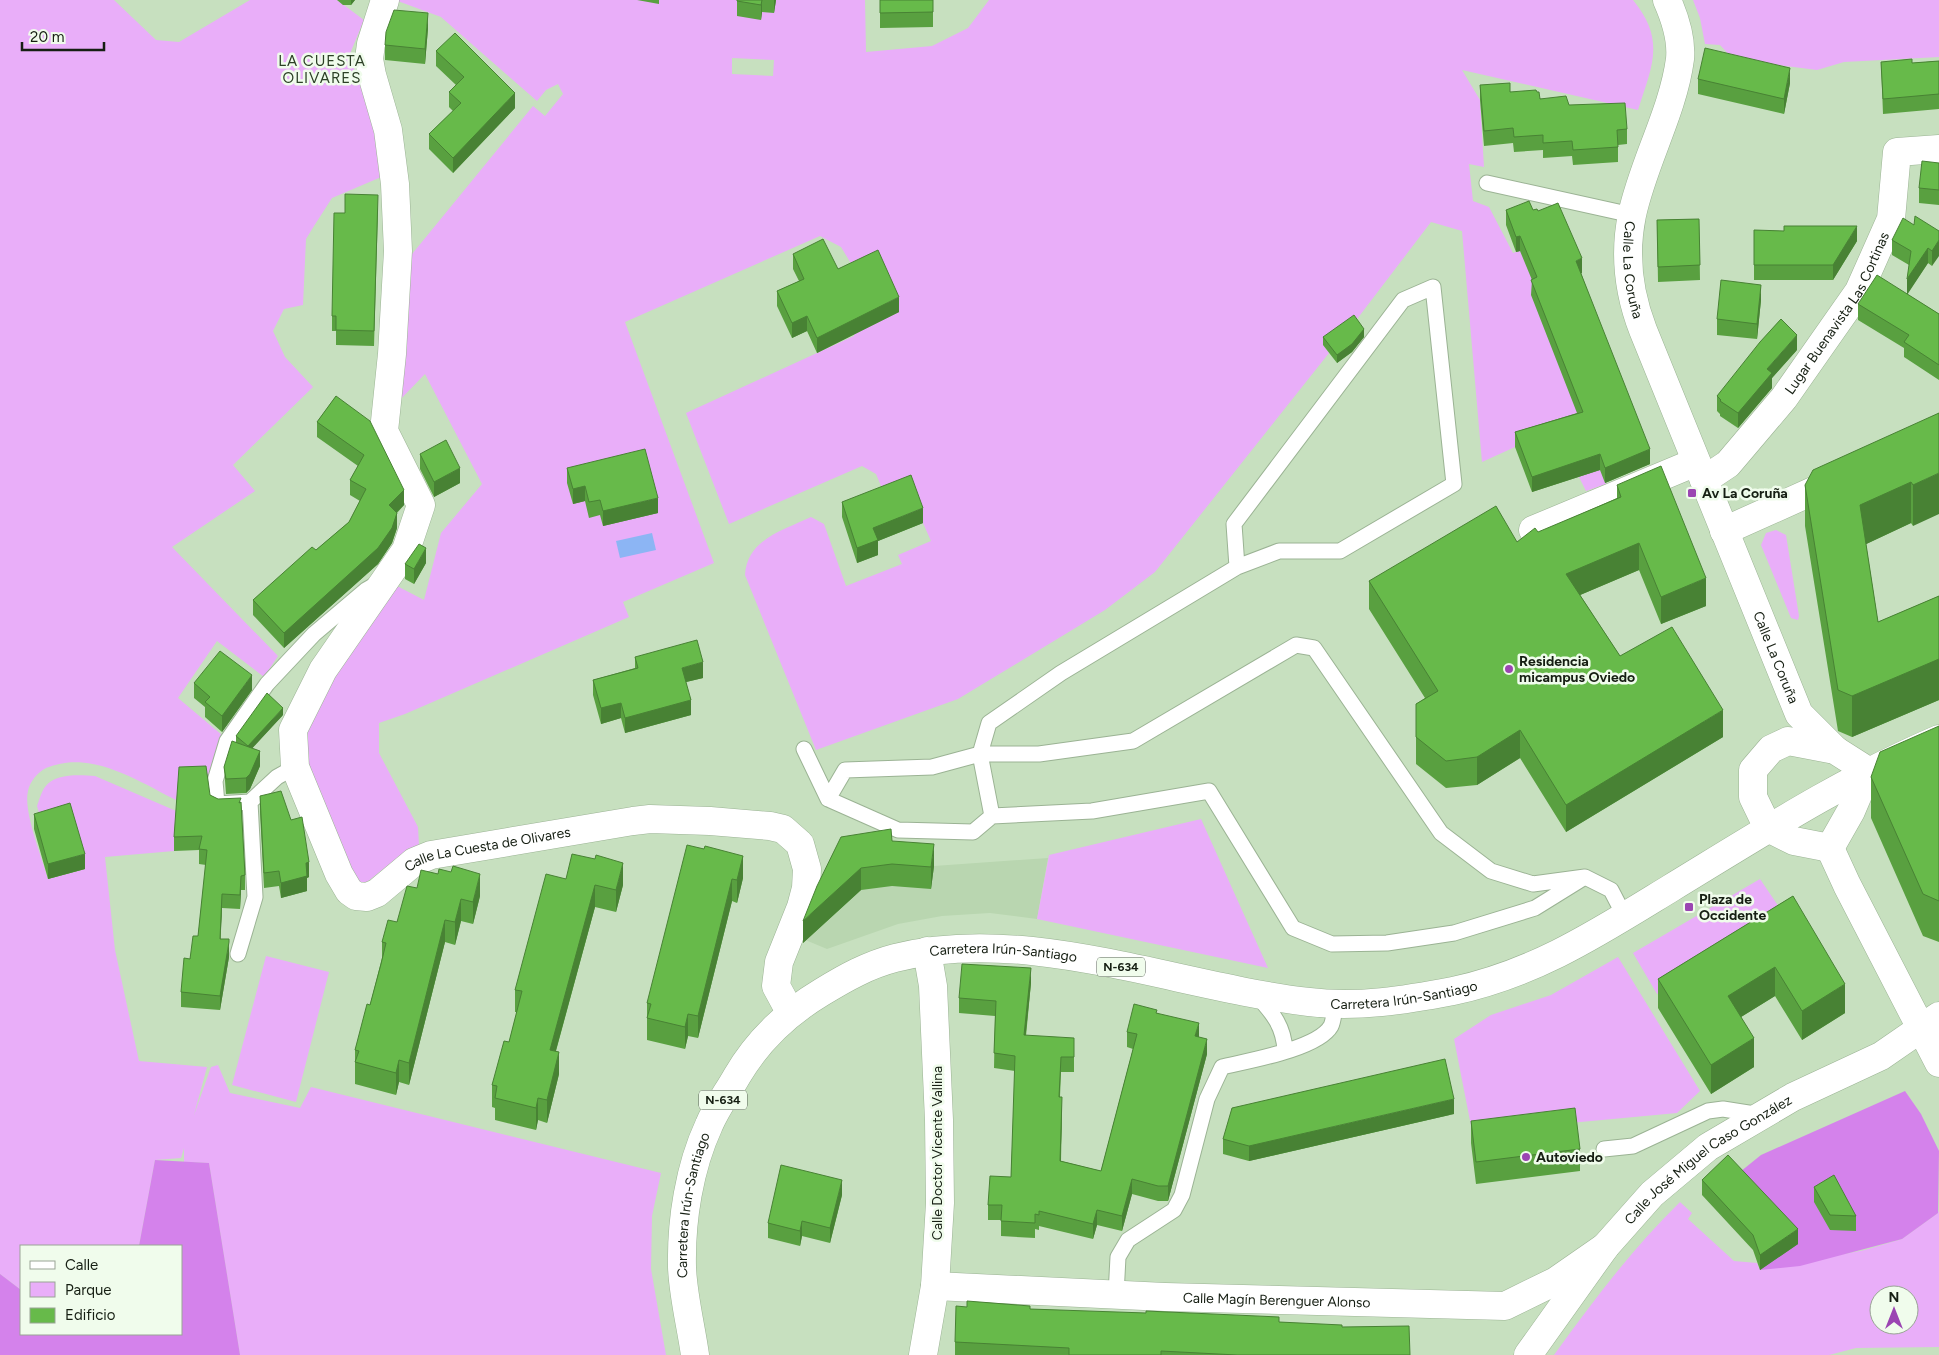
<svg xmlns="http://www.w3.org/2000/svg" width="1939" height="1355" font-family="Figtree,sans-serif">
<rect width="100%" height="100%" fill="#c7e0bf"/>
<path fill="#b9d6b0" d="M1048,858L1037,919L990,913L942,916L898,924L827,949L803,939L841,860L934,866Z"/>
<path fill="#e9aef9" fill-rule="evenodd" d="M0,0H114L156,40L179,42L250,0H337L364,20L349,56L375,119L386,175L332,198L314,226L306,239L303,305L284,309L273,331L285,357L313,387L233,465L255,491L172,547L278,656L264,677L217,641L178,698L222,735L215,753L209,780L179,782L178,801C138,781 91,749 46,768C38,772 30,781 28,791C23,811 42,858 48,879L85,869L43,826L37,806C39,801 41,792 45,787C55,773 79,775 95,776L197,820V827L175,826L174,851L105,857L115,950L139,1061L207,1067L194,1115L211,1067L218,1065L230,1093L300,1108L311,1087L661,1173L652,1216L651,1269L666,1355H240L209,1163L184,1162V1148L181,1158L155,1160L139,1246H21V1290L0,1274Z
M395,0H865L866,52L932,46L968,28L989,0H1633C1666,40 1652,66 1638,110L1462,70L1480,100L1484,167L1469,164L1473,201L1489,207L1513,253L1522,250L1537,292L1532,295L1606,484L1586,491L1579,477L1570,479L1552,436L1515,447L1482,462L1462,231L1431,222L1354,323L1323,345L1329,353L1155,572L1105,610L958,699L816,750L745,575C747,539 784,530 811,517L824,524L846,586L902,564L898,555L931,541L923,523L887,500L876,474L862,466L729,524L686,413L854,336L858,275L841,247L820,236L625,322L714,563L623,602L629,617L405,714L379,723V753L418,827L419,845L407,850L367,882H360L354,875L308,770L305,743L307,733L325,692L397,586L424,600L441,533L482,484L425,374L394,406L408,259L533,106L545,116L563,94L558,84L546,90L537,101L441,17ZM732,58L774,60L773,76L732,74Z
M1693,0H1939V57L1844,62L1817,70L1733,59L1720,45L1705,44L1700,18Z
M1776,530L1786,535L1799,616L1798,620L1791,618L1761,545L1766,533Z
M1201,819L1268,968L1037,919L1049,855Z
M1760,879L1785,916L1657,994L1633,953Z
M266,956L329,972L296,1102L232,1085Z
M1618,957L1700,1091L1677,1113L1527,1127L1473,1136L1454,1039L1491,1015L1551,995Z
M1680,1202L1692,1213L1688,1219L1734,1261L1757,1263L1760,1270L1865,1250L1902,1239L1938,1213L1939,1210V1347L1856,1348L1829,1355H1554C1593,1301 1632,1249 1680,1202ZM1879,1295H1909V1325H1879Z"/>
<path fill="#d482eb" d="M1905,1091L1921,1114L1939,1151L1938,1213L1902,1239L1800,1266L1760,1270L1735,1176L1761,1155Z
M155,1160L209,1163L240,1355H0V1274L21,1290V1334H181V1246H139Z"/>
<path fill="#8cb5f4" d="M652,533L656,550L620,558L616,541Z"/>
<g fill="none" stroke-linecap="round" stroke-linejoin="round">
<defs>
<path id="lane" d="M1487,183L1632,215
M1237,567L1234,524L1403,300L1433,287L1454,484L1340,551H1279L1237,567L1061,673L989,723L980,754L992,816L1092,811L1209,791L1293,928L1332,944L1387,943L1454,933L1535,908L1585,877
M804,749L828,799L898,830L973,832L992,816
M295,767L277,777L250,802L217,804L215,781L227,741L267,684L314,634L366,590L373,586
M828,799L845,770L932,767L980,754H1039L1133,741L1296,645L1314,648L1441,833L1491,871L1533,884L1585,877L1611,890L1625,917
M238,954L255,897L250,802
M1257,996C1273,1013 1284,1027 1285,1051
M1604,1149L1633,1146L1708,1111L1723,1109L1761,1115
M1116,1295L1118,1257L1128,1240L1174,1210L1182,1195L1207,1099L1222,1067C1247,1061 1318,1049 1331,1026C1334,1020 1334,1009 1336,1003"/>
<g id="street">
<path id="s1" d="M385,0L371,44L369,59L372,75L388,130L395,184L398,251L392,354L384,431L421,505L406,550L323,670L293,730L295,767L339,874L349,891L356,896L367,897L377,893L414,862L431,855L633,821L650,819L710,821L770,826L783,829L800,844L807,869L806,888L801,907L779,962L776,986L790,1012"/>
<path id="s2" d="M1667,0C1675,18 1682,38 1680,59C1673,112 1643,163 1632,215C1624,254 1629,294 1643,330L1799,714L1835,750"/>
<path id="s3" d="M1704,480L1728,464L1784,398L1859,291L1891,219L1897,152L1939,149"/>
<path d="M1533,530L1696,462"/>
<path d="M1724,531L1840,479"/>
<path d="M1768,828L1794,841L1830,848"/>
<path d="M1830,848L1847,885L1939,1063"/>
<path d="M1830,848L1851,811L1868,771"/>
<path id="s4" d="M935,1286L1165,1297L1505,1306L1556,1281L1605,1247"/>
<path d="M923,1355L935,1286L940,1203L939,1120L933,986L927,951"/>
<path id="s5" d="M1528,1355L1605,1247L1652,1194L1708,1147L1793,1097L1881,1056L1939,1016"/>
</g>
<g id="highway">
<path d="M1768,828L1753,797V770L1771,749L1788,741L1835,750L1868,771"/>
<path id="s6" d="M695,1355C691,1326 683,1296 682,1267C681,1221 689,1168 709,1125C716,1108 728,1092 737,1076C758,1040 787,1013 822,992C845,978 868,965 895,958C1027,924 1177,987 1309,1002C1357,1008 1406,1000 1453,991C1537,973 1599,932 1671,888C1758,835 1845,779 1939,739"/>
</g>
</defs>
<use href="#lane" stroke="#9bb394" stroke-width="17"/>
<use href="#street" stroke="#9bb394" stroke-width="29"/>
<use href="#highway" stroke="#9bb394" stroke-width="29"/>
<use href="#lane" stroke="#fff" stroke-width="15"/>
<use href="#street" stroke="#fff" stroke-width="28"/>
<use href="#highway" stroke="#fff" stroke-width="28"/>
</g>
<path fill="#59a040" d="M337,0H355L351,5H343Z
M637,0H659V4Z
M737,0H776L774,13L762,12L761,20L737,16Z
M880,0H933V27L880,28Z
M428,28L425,64L385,60V45Z
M436,51L515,108L453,173L429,149V134L453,111L449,107V92L456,85L436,66Z
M1939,61V109L1883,114L1881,62L1912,63Z
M1698,79L1790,83L1784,114L1698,94Z
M1480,85L1569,105L1627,129V144L1618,145V162L1573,165L1572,156L1543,158V150L1514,152L1513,143L1484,146L1480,100Z
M1939,163V205L1919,203V188Z
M378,210L374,346L336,345V331H332V316L345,213Z
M1506,210H1533L1538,211L1582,273H1581L1650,464L1605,483L1600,470L1532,492L1515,447V432L1577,413L1531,295L1532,280L1520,251L1516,252L1506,225Z
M1699,219L1700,280L1658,282L1657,220Z
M1914,225L1939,231L1932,266L1928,263L1907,294L1939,314V380L1904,357V348L1858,320V304L1907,294L1909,265L1892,255V240Z
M1754,230L1857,241L1833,280H1754Z
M793,254L838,269L899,312L817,353L807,331L792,338L777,306V291L799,281L793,269Z
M1761,300L1757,339L1717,335V319Z
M1323,337H1364L1352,352L1337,363L1323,345Z
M1797,350L1772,378V388L1738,428L1720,416V414L1717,411V396Z
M336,396L404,505L397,513V528L392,543L378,564L284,648L253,615V600L316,550L349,522L360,501L350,495V480L358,466L317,437V422Z
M1939,413L1913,526L1911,523L1866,544L1878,622L1939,596V700L1852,737L1838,731L1805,526V485Z
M420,454L460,483L434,497L420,469Z
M567,468L658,513L603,526L600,515L589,518L585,501L573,504L567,483Z
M1617,485L1706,606L1661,624L1639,570L1580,595L1620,656L1723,737L1566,832L1520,758L1477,785L1446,788L1416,764V704L1425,698L1369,609V581L1517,542L1617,498Z
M842,502L923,523L878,541V555L857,563L842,517Z
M426,563L414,584L405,579V564Z
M635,657L703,678L686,682L691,715L625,733L621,718L601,724L593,695V680L635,668Z
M194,683L252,690L222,732L205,717V707L194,698Z
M283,715L252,748L260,766L250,789L246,793L226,794L224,767L236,742V736Z
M1939,726V942L1923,936L1871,818V777Z
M210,795L218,799L241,802L245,875V890H241L240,909L222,908L220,939L229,957L220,1010L181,1007V992L190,959L198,936L206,865L199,864V850L174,851V837Z
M260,796L309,877L307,878V891L281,898L279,886L264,888L260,812Z
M34,814L85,869L48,879L34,829Z
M892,841L934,866L931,889L892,886L861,890L803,943L817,886Z
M743,856V878L737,903L732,901L698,1038L688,1036L685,1049L647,1040V1003Z
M566,879L623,885L616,912L595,907L556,1051L559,1074L547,1123L538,1120L536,1130L495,1120V1108L492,1107V1085L509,1042L517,1012H515V990Z
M417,888L480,896L473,924L461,921L455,945L445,942L409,1085L399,1082L396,1095L355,1084V1050L370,1005L382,958V942L397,922Z
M1793,896L1845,1013L1802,1040L1775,996L1741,1017L1754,1067L1711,1094L1658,1008V979Z
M1031,983L1026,1036L1074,1053V1072H1061L1060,1097L1062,1113L1061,1161L1101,1171L1133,1049L1127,1047V1032L1157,1013L1199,1037L1207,1054L1168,1201H1158L1132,1194L1122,1231L1097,1225L1093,1239L1039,1226V1230L1035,1229V1238L1001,1236V1220H988V1205L1011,1177L1015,1071L994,1068L995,1016L959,1013V998Z
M1454,1114L1249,1161L1223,1154V1139Z
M1471,1121L1580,1149V1171L1476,1184L1471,1143Z
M1702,1180L1798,1244L1760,1270L1753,1250L1702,1195Z
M1814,1187L1856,1216V1231L1830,1230L1814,1202Z
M842,1195L830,1243L802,1236L800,1246L768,1238V1223Z
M1030,1309L1279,1322L1342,1327L1410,1355H955V1342Z"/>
<path fill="#488234" d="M351,0H355L351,5Z
M762,0V12L761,20V5Z
M774,0H776L774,13Z
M428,13V28L425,64V49Z
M1790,68V83L1784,114V99Z
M515,93V108L453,173V158Z
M1857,226V241L1833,280V265Z
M1520,236V251L1516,252V237Z
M1939,240V256L1932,266V251Z
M1928,248V263L1907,295V279Z
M1582,258V273L1576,276V261Z
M1761,285V300L1757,339V324Z
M899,297V312L817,353V338Z
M807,316V331L792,338V323Z
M1364,329V337L1352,352L1337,363V355Z
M1797,335V350L1772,378V388L1738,428V413L1767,369Z
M1650,449V464L1605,483V468Z
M1600,454V470L1532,492V477Z
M460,468V483L434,497V482Z
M1939,473V514L1913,526V485Z
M1911,482V523L1860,547V505Z
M585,486V501L573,504V489Z
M404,490V505L389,520V505Z
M658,498V513L603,526V511Z
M923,508V523L878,541V555L857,563V548L873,528Z
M397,513V528L392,543L378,564L284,648V633Z
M1639,543V570L1566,601V574Z
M426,548V563L414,584V569Z
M1706,578V606L1661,624V597Z
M1939,659V700L1852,737V696Z
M703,662V678L682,683V668Z
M252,675V690L222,732V716Z
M691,700V715L625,733V718Z
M621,703V718L601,724V708Z
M283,708V715L248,753V746Z
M1723,710V737L1566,832V805Z
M1520,730V758L1477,785V757Z
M260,751V766L250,789L246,793V778Z
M934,844V866L931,889V867Z
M85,854V869L48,879V864Z
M743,856V878L737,903V880Z
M309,862V877L307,878V891L281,898V883L306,863Z
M623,863V885L616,912V890Z
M861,868V890L803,943V921Z
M480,874V896L473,924V902Z
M241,876V890L240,909V895Z
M732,879V901L698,1038V1016Z
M595,885V907L550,1072V1050Z
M222,894V908L220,953V939Z
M461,899V921L455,945V922Z
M445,920V942L409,1085V1063Z
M229,942V957L220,1010V996Z
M1775,967V996L1728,1025V996Z
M1031,968V983L1024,1051V1035Z
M1845,984V1013L1802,1040V1011Z
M688,1014V1036L685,1049V1027Z
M1199,1023V1039L1195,1036Z
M1754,1038V1067L1711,1094V1065Z
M1207,1039V1054L1168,1201V1186Z
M559,1052V1074L547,1123V1100Z
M399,1060V1082L396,1095V1073Z
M1062,1097V1113L1060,1176V1161Z
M538,1098V1120L536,1130V1108Z
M1454,1099V1114L1249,1161V1146Z
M1132,1179V1194L1122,1231V1216Z
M842,1180V1195L830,1243V1228Z
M1097,1210V1225L1093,1239V1224Z
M802,1221V1236L800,1246V1231Z
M1798,1229V1244L1760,1270V1255Z"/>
<path fill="#67ba4a" stroke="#488234" d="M737,0H762L761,5L737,1Z
M880,0H933V12L880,13Z
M394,10L428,13L425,49L385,45L386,32Z
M455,33L515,93L453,158L429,134L461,103L449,92L464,77L436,51Z
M1705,48L1790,68L1784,99L1698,79Z
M1912,59V63L1939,61V94L1883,99L1881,62Z
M1510,83V92L1536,90L1537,92H1539L1540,99L1566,96L1569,105L1625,103L1627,129L1617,130L1618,147L1573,150L1572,141L1543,143V135L1514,137L1513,128L1484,131L1480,85Z
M1922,161L1939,163V190L1919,188Z
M345,194L378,195L374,331L336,330V316H332L334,213H345Z
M1529,201L1533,210L1537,209L1538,211L1558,203L1582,258L1576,261L1650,449L1605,468L1600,454L1532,477L1515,432L1583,412L1531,280L1537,277L1520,236L1516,237L1506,210Z
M1915,216L1939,231V240L1932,251L1928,248L1907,279L1911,251L1892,240L1903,218L1914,225Z
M1699,219L1700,265L1658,267L1657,220Z
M1784,226H1857L1833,265H1754V230L1784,231Z
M823,239L838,269L878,250L899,297L817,338L807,316L792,323L777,291L804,279L793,254Z
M1877,275L1939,314V365L1904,342L1909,335L1858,304Z
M1721,280L1761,285L1757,324L1717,319Z
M1354,315L1364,329L1352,344L1337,355L1323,337Z
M1781,319L1797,335L1767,369L1772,373L1738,413L1720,401L1721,400L1717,396L1760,342Z
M336,396L370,421L404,490L389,505L397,513L392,528L378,548L284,633L253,600L312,547L316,550L349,522L366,489L350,480L364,455L317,422Z
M1939,413V473L1913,485L1911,482L1860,505L1878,622L1939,596V659L1852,696L1838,690L1805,485L1813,470Z
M446,440L460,468L434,482L420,454Z
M645,449L658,498L603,511L600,500L589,502L585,486L573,489L567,468Z
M1661,466L1706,578L1661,597L1639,543L1566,574L1620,656L1672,627L1723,710L1566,805L1520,730L1477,757L1446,761L1416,737V704L1438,691L1369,581L1496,506L1517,542L1535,528L1538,532L1621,497L1617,485Z
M911,475L923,508L873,528L878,540L857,548L842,502Z
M419,544L426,548L414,569L405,564Z
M697,640L703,662L682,668L691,700L625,718L621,703L601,708L593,680L638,668L635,657Z
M220,651L252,675L222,716L205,702L210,697L194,683Z
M267,693L283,708L248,746L236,736Z
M1939,726V901L1923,894L1871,777L1880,752Z
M232,741L260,751L250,774L246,778L226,779L224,767Z
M206,766L210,795L218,799L241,798L239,803L241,802L245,875L241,876L240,895L222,894L220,939H229V942L220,996L181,992L184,958L190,959L193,936H198L207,850L199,849L202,836L174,837L179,767Z
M281,791L291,820L302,817L309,862L306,863L307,876L281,883L279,871L264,873L260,796Z
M70,803L85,854L48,864L34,814Z
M891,829L892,841L934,844L931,867L892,864L861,868L803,921L817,886L841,837Z
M687,845L704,849L705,846L743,856L737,880L732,879L698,1016L688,1014L685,1027L647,1018L651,1004L647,1003Z
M572,854L595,859L596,855L623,863L616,890L595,885L550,1050L559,1052L547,1100L538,1098L536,1108L495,1098L497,1086L492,1085L504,1041L509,1042L522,991L515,990L546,874L566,879Z
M453,866L480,874L473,902L461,899L455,922L445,920L409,1063L399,1060L396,1073L355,1062L359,1051L355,1050L367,1004L370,1005L381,964L386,943L382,942L388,920L397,922L407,886L417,888L421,870L438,874L439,869L451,872Z
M1793,896L1845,984L1802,1011L1775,967L1728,996L1754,1038L1711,1065L1658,979Z
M962,964L1031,968L1024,1035L1074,1038V1057H1061L1059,1097H1062L1060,1161L1101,1171L1137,1034L1127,1032L1134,1004L1157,1010L1156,1013L1199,1023L1195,1036L1207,1039L1168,1186H1158L1132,1179L1122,1216L1097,1210L1093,1224L1039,1211V1215L1035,1214V1223L1001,1221L1002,1205H988L990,1176L1011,1177L1015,1056L994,1053L996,1001L959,998Z
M1445,1059L1454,1099L1249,1146L1223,1139L1232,1108Z
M1575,1108L1580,1149L1476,1162L1471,1121Z
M1728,1155L1798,1229L1760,1255L1753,1235L1702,1180Z
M781,1165L842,1180L830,1228L802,1221L800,1231L768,1223Z
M1834,1175L1856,1216L1830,1215L1814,1187Z
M967,1301L1030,1306V1309L1146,1313V1311L1279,1317V1322L1342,1325V1327L1409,1326L1410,1355H1237L1161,1351V1355H1069V1348L955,1342L956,1306L967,1307Z"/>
<g fill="#9b45b2" stroke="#f0fcec" stroke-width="2">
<rect x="1687" y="488" width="10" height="10" rx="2.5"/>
<circle cx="1509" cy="669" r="5"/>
<rect x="1684" y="902" width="10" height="10" rx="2.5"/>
<circle cx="1526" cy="1157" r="5"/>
</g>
<g text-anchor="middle" stroke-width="5" stroke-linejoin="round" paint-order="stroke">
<g fill="#f0fcec" stroke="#576154" stroke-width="1">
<rect x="1097" y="957.5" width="48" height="19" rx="4"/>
<rect x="699" y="1090.5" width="48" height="19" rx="4"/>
</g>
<g font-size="12" font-weight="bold" fill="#161f13">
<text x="1121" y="971">N-634</text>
<text x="723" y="1104">N-634</text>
</g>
<g font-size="14" fill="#161f13" stroke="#f0fcec">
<text dy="5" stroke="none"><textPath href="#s2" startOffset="280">Calle La Coruña</textPath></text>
<text dy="5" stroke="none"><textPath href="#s3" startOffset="216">Lugar Buenavista Las Cortinas</textPath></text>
<text dy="5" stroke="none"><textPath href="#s2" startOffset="695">Calle La Coruña</textPath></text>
<text dy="5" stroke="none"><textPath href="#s1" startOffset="1106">Calle La Cuesta de Olivares</textPath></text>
<text dy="5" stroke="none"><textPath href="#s6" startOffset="602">Carretera Irún-Santiago</textPath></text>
<text dy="5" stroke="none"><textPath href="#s6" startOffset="1008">Carretera Irún-Santiago</textPath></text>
<text transform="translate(937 1153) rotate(-90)" y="5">Calle Doctor Vicente Vallina</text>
<text dy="5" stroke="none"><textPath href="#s5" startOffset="269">Calle José Miguel Caso González</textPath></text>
<text dy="5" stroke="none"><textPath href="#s6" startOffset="152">Carretera Irún-Santiago</textPath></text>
<text dy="5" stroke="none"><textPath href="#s4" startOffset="342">Calle Magín Berenguer Alonso</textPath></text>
</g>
<g font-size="14" font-weight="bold" fill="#161f13" stroke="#f0fcec" text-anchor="start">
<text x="1702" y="498">Av La Coruña</text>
<text x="1519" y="666">Residencia<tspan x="1519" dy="16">micampus Oviedo</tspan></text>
<text x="1699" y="904">Plaza de<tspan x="1699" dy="16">Occidente</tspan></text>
<text x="1536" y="1162">Autoviedo</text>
</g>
<g font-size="15" letter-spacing="1" fill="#2c4026" stroke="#f0fcec">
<text x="322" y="66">LA CUESTA<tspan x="322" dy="17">OLIVARES</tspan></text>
</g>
</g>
<rect x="20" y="1245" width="162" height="90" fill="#f0fcec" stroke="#99a495"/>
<rect x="30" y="1261" width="25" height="8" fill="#ffffff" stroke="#99a495"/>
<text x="65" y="1270" font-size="15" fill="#161f13">Calle</text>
<rect x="30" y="1282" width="25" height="15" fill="#e9aef9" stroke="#99a495"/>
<text x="65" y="1295" font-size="15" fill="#161f13">Parque</text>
<rect x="30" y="1308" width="25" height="15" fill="#67ba4a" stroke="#99a495"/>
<text x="65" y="1320" font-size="15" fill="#161f13">Edificio</text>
<g transform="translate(1894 1310)"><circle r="24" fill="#f0fcec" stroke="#99a495"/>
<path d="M0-4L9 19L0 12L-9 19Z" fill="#9b45b2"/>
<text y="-8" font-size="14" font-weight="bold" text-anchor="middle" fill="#161f13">N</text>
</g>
<path d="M22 42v8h82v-8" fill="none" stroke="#161f13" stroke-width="2.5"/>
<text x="30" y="42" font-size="15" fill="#161f13" stroke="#f0fcec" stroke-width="4" paint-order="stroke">20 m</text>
</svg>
